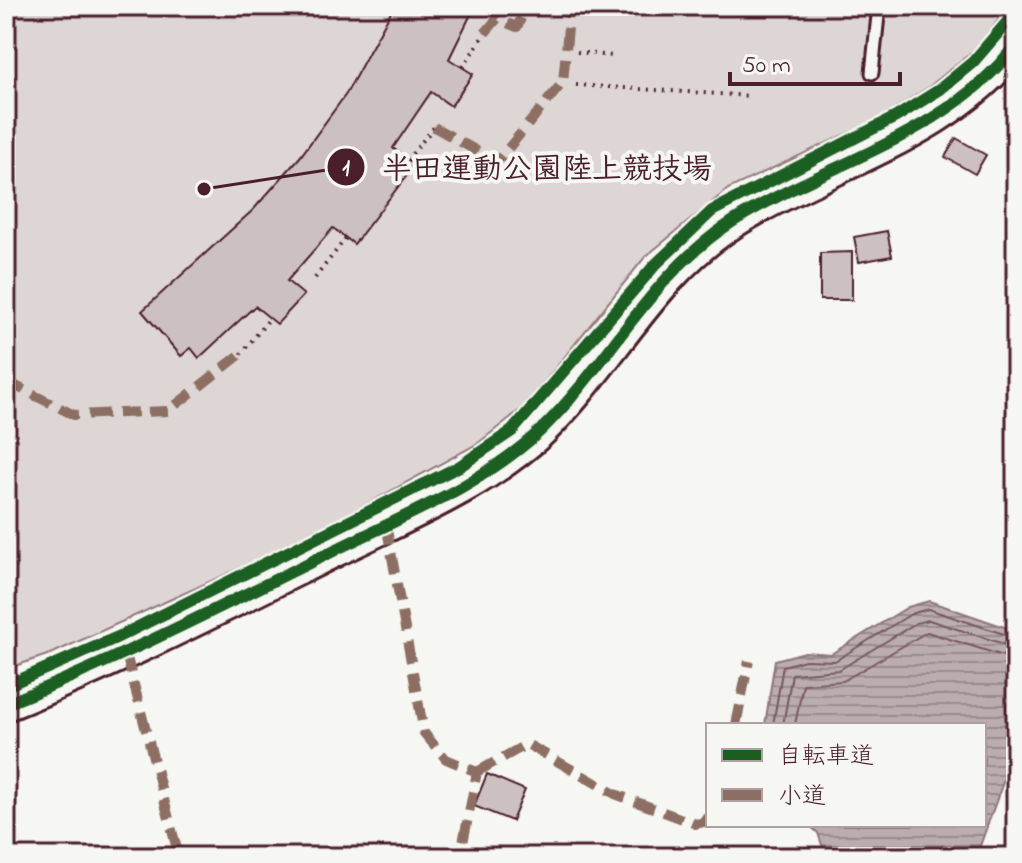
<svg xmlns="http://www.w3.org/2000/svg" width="1022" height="863" font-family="'Indie Flower','Klee One',sans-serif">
<defs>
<pattern id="water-rules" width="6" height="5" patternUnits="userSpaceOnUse" patternTransform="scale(2)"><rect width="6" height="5" fill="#bbadae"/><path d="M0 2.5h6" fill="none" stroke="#9a8c8e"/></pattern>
</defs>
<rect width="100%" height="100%" fill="#f6f6f2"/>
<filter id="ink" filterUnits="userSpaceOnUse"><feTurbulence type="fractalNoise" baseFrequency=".0125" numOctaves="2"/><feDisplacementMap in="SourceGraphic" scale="16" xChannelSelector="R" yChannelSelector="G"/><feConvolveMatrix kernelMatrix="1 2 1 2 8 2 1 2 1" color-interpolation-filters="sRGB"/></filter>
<g filter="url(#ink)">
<path fill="#ddd6d5" stroke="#947a80" stroke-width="2" d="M6,6H1008L980,45L930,86L880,118L728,189L645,257L525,406L477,444L303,539L53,653L6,669Z"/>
<path fill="url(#water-rules)" stroke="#8e747a" stroke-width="2" d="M929,601L1016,631V746L976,857H826L818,833L809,825H984V725H765L775,660L805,652L831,654L908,607Z"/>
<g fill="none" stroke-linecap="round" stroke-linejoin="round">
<path stroke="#77585f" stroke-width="2" d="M773,725L783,666L805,660L835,661L911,614L928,609L1016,638
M783,725L792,674L839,670L916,623L929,620L1016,648
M795,725L803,684L843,681L927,632L1016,660"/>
</g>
<path fill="#ccc1c0" stroke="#4a1f2b" stroke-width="2" d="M394,6H475L449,59L473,74L451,106L431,92L393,148L415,165L354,244L333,228L287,281L304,295L277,324L255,306L199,358L191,348L181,356L142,311L253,210L300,157L346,94Z
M956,138L986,155L975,174L945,157Z
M887,231L892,256L859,262L854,237Z
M852,252V300H820V253Z
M487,774L525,790L512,821L474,806Z"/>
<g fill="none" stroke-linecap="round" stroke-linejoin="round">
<defs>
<path id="lane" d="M872,73L879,6"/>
<path id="secondary" d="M6,704C119,659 226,604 335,550C406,515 482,485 541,430C608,365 651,274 732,222C822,165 951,134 1016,44"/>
</defs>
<use href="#lane" stroke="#4a1f2b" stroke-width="17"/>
<use href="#secondary" stroke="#4a1f2b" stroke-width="38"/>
<path stroke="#4a1f2b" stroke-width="4" stroke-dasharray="2 6" stroke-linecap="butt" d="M577,52L612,56
M463,67L485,33
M576,85L751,96
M407,160L434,127
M315,278L346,238
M241,354L270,318"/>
<use href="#lane" stroke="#f6f6f2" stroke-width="11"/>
<use href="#secondary" stroke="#f6f6f2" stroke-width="32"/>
<path stroke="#8d6e63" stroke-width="10" stroke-dasharray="20 10" stroke-linecap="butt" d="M485,33L497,19L517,27L527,6
M434,127L497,162L563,82L570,6
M6,381L74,415L168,411L241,354
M386,524L424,733L446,759L477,772L463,843L465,857
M126,654L179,857
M736,725L749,661
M477,772L527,744L615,794L696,824L704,822L708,816"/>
<defs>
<path id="cycleway" d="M6,686L118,637L460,466L512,431L655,265L712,211L896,117L939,90L973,62L1016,12
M6,704C119,659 226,604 335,550C406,515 482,485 541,430C608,365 651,274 732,222C822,165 951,134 1016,44"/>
</defs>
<use href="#cycleway" stroke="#f6f6f2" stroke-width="17"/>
<use href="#cycleway" stroke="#1b5e20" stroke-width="12"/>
</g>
</g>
<path fill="none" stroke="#4a1f2b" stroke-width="3" d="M204 189L346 167"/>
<g fill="#4a1f2b" stroke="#f6f6f2" stroke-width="3">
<circle cx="204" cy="189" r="8"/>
<circle cx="346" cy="167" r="20"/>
</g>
<g font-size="24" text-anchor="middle" font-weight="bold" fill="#fff">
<text x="346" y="175">1</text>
</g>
<g font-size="30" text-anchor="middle" font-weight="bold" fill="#4a1f2b" stroke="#f6f6f2" stroke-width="8" stroke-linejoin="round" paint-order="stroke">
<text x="547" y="178">半田運動公園陸上競技場</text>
</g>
<rect width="1022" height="863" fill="none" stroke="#f6f6f2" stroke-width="32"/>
<rect x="16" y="16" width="990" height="831" fill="none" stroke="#4a1f2b" stroke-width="3" filter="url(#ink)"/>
<rect x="706" y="723" width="280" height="104" fill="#f6f6f2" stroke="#b1a0a2" stroke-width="2"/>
<rect x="722" y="749" width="40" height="12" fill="#1b5e20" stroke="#b1a0a2" stroke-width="2"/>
<text x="778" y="763" font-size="24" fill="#4a1f2b">自転車道</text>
<rect x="722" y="789" width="40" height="12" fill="#8d6e63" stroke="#b1a0a2" stroke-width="2"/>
<text x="778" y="803" font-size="24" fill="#4a1f2b">小道</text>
<path d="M730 72v12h170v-12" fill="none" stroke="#4a1f2b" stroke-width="4"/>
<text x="742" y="72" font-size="24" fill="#4a1f2b" stroke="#f6f6f2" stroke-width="6" paint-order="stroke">50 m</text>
</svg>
